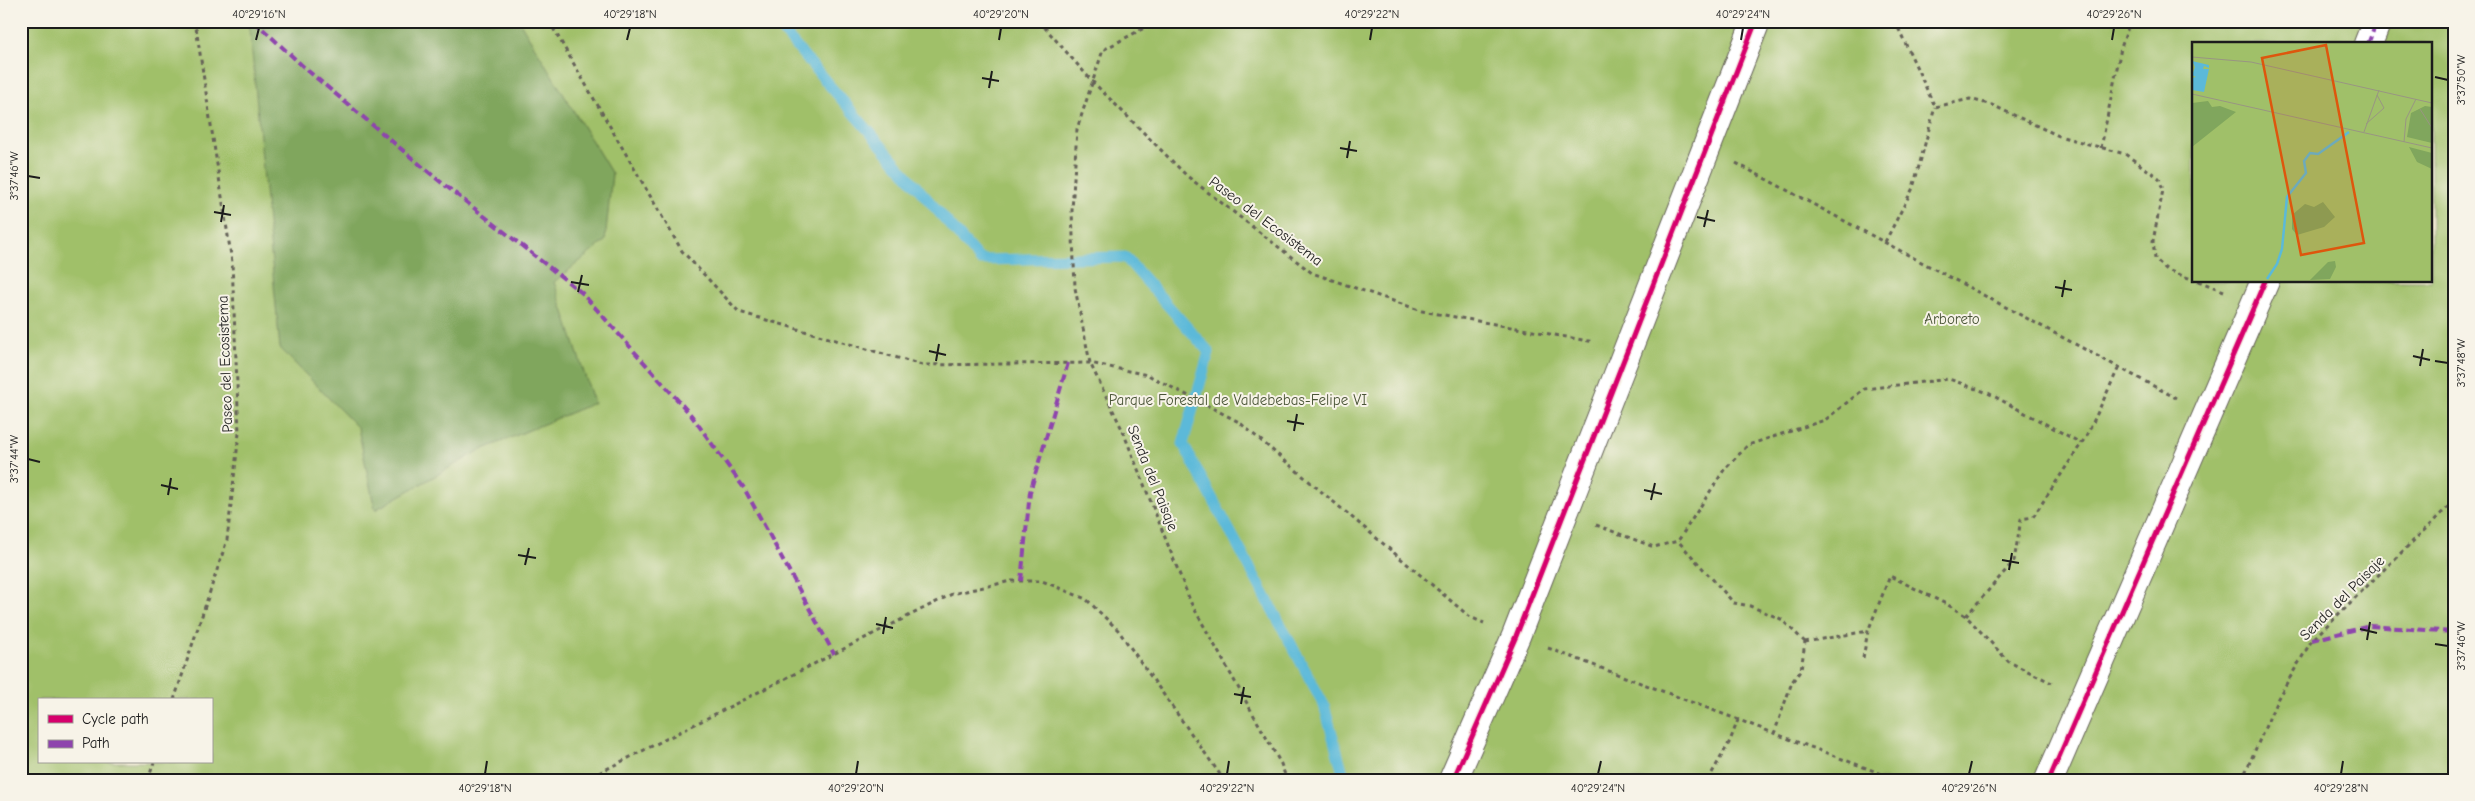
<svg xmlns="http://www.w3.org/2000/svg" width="2475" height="801" font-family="'Comic Neue',sans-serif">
<rect width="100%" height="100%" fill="#f7f3e8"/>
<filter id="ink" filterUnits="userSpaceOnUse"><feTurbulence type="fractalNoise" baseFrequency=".02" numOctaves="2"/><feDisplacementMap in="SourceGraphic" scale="10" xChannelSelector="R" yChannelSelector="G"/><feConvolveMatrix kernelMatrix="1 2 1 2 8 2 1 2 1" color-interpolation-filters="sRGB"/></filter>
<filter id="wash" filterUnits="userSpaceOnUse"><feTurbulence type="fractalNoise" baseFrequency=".0096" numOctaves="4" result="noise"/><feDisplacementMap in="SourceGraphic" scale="20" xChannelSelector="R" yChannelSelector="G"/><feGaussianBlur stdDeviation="1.12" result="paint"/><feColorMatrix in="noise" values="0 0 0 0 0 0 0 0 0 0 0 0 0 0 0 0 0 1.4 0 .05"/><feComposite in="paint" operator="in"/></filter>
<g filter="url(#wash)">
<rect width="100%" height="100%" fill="#ece5c7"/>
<path fill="#a0c069" stroke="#5e6e42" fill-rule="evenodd" d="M21,21H2454V780H21ZM2194,44H2431V281H2194ZM39,700H211V762H39Z"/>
<path fill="#80a65d" stroke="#4e613c" d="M249,21H519L612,174L605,241L554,282L594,403L479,451L375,510L358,428L280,348Z"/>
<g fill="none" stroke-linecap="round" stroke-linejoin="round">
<path stroke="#5bb9d9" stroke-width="11" d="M774,21L980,260L1125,257L1209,352L1183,444L1324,705L1345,780"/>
</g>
</g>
<g filter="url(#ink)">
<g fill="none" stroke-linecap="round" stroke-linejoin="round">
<defs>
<path id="minor" d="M2368,44L2377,21
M1453,780L1516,636L1756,21
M2049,780L2265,281"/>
</defs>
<use href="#minor" stroke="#656258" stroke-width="30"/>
<path stroke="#656258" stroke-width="3" stroke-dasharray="4 4" stroke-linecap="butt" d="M549,21L682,251L739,312L922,365L1090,363L1148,375L1239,422L1470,617L1484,623
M1039,21L1092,81L1187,176L1312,273L1422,311L1594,342
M1157,21L1103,50L1077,129L1072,211L1075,288L1090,363L1122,429L1191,603L1281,764L1287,780
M1895,21L1935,107L1970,99L1992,105L2059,136L2125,154L2159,178L2163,190L2153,241L2155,259L2167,270L2194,280
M2101,148L2121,48L2130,21
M1736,163L2176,398
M1885,242L1913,188L1935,107
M2198,281L2224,291
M1596,525L1654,547L1678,541
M1966,616L2014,561L2021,519L2033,517L2087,435L2119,367
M1805,642L1781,619L1750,606L1734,603L1678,541L1724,470L1748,445L1825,420L1864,389L1949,379L1988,393L2081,443
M1805,642L1868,631
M1548,648L1898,780
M1863,658L1868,631L1890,576L1948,605L1966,616L2009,662L2052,683
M174,700L227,540L239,433L232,262L195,21
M1774,734L1792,682L1801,670L1805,642
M148,780L154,762
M585,780L952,594L1011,581H1042L1086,599L1118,630L1224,780
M1708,780L1730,741L1738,720
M2242,780L2278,698L2312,640L2454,501"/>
<use href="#minor" stroke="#fff" stroke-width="28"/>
<path stroke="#8e44ad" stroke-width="4" stroke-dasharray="8 4" stroke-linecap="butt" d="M254,21L307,70L437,179L582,293L691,415L744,488L834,654
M2368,44L2377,21
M1021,581L1030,492L1068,363
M2312,640L2370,626L2454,632"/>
<defs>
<path id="cycleway" d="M1453,780L1516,636L1756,21
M2049,780L2265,281"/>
</defs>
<use href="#cycleway" stroke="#f7f3e8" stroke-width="8"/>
<use href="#cycleway" stroke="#d6006c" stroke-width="5"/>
</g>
</g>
<path fill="none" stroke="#1c1c1c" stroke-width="2" d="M256,40L259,28M627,40L630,28M999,40L1001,28M1370,40L1372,28M1741,40L1743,28M2112,40L2114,28M2435,77L2448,80M982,78L999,81M989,88L992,71M1340,148L1357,151M1347,158L1350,141M28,176L40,178M214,212L231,215M1697,217L1715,221M221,222L224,205M1704,227L1708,210M571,282L589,285M2055,287L2072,290M578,292L582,275M2062,297L2065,280M929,351L946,355M2413,356L2430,360M936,361L939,344M2435,361L2448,363M2420,366L2423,349M1287,421L1304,424M1294,431L1297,414M28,459L40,462M161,485L178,489M1644,490L1662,494M168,495L171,478M1651,500L1655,483M518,555L536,558M2002,560L2019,563M525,565L529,548M2009,570L2012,553M876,624L893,628M2360,629L2377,633M883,634L886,617M2367,640L2370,622M2435,644L2448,646M1234,694L1251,697M1241,704L1244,687M485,774L487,761M856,774L858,761M1227,774L1229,761M1598,774L1601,761M1969,774L1972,761M2341,774L2343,761"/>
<g text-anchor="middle" stroke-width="4" stroke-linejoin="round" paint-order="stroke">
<g font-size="15" fill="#1c1c1c" stroke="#f7f3e8">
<text transform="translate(1266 221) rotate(37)" y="5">Paseo del Ecosistema</text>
<text transform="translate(225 364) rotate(-92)" y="5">Paseo del Ecosistema</text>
<text transform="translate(1153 478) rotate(68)" y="5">Senda del Paisaje</text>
<text transform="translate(2342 598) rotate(-45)" y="5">Senda del Paisaje</text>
</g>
<g font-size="15" fill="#4a5537" stroke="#f7f3e8">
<text x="1952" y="324">Arboreto</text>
<text x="1238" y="405">Parque Forestal de Valdebebas-Felipe VI</text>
</g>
</g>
<g transform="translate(2192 42)">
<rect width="240" height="240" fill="#ece5c7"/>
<path d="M0,0H240V240H0Z" fill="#a0c069"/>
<path d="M16,59L20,65L28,64L44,70L0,105V61ZM233,64L240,65V101L215,95L219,71ZM217,105L240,111V127L225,120ZM131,160L143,175L132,185L105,193L100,187V173L113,162L122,165ZM143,219L144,225L138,237L118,238L136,220Z" fill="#80a65d"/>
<path d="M0,19L17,23V26L12,24L11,27H17L12,50L0,48V36L4,35L0,33L3,25Z" fill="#5bb9d9"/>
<path fill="none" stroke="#5bb9d9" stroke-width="2.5" d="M75,237L85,222L90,207L95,155L114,131L112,119L118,111L126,112L157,90"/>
<path fill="none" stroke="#999583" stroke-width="1" d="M0,15L59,20L240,61M0,52L240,106M228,67L240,86M174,82L192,66L185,53M172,90L187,48M212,100L214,77L224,57"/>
<path fill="#de560d" fill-opacity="0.15" stroke="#de560d" stroke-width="2.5" d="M134,3L172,201L109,213L70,16Z"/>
<rect width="240" height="240" fill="none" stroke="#1c1c1c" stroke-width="2.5"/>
</g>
<rect width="2475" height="801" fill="none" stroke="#f7f3e8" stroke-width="55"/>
<rect x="38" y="698" width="175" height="65" fill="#f7f3e8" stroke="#9f9d96"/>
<rect x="48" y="715" width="25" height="8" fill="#d6006c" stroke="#9f9d96"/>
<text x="82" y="724" font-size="15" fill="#1c1c1c">Cycle path</text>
<rect x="48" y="740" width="25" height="8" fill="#8e44ad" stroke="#9f9d96"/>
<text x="82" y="748" font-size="15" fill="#1c1c1c">Path</text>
<rect x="28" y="28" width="2420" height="746" fill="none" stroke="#1c1c1c" stroke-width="2"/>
<g font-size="12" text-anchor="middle" fill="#1c1c1c">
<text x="259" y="18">40°29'16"N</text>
<text x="630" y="18">40°29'18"N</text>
<text x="1001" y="18">40°29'20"N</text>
<text x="1372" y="18">40°29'22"N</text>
<text x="1743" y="18">40°29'24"N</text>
<text x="2114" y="18">40°29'26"N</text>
<text transform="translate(2461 80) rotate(-90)" y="4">3°37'50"W</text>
<text transform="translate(14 176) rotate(-90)" y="4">3°37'46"W</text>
<text transform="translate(2461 363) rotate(-90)" y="4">3°37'48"W</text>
<text transform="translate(14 459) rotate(-90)" y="4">3°37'44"W</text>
<text transform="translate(2461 646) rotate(-90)" y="4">3°37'46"W</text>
<text x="485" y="792">40°29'18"N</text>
<text x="856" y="792">40°29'20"N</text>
<text x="1227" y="792">40°29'22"N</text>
<text x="1598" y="792">40°29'24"N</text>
<text x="1969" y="792">40°29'26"N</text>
<text x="2341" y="792">40°29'28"N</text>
</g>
</svg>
